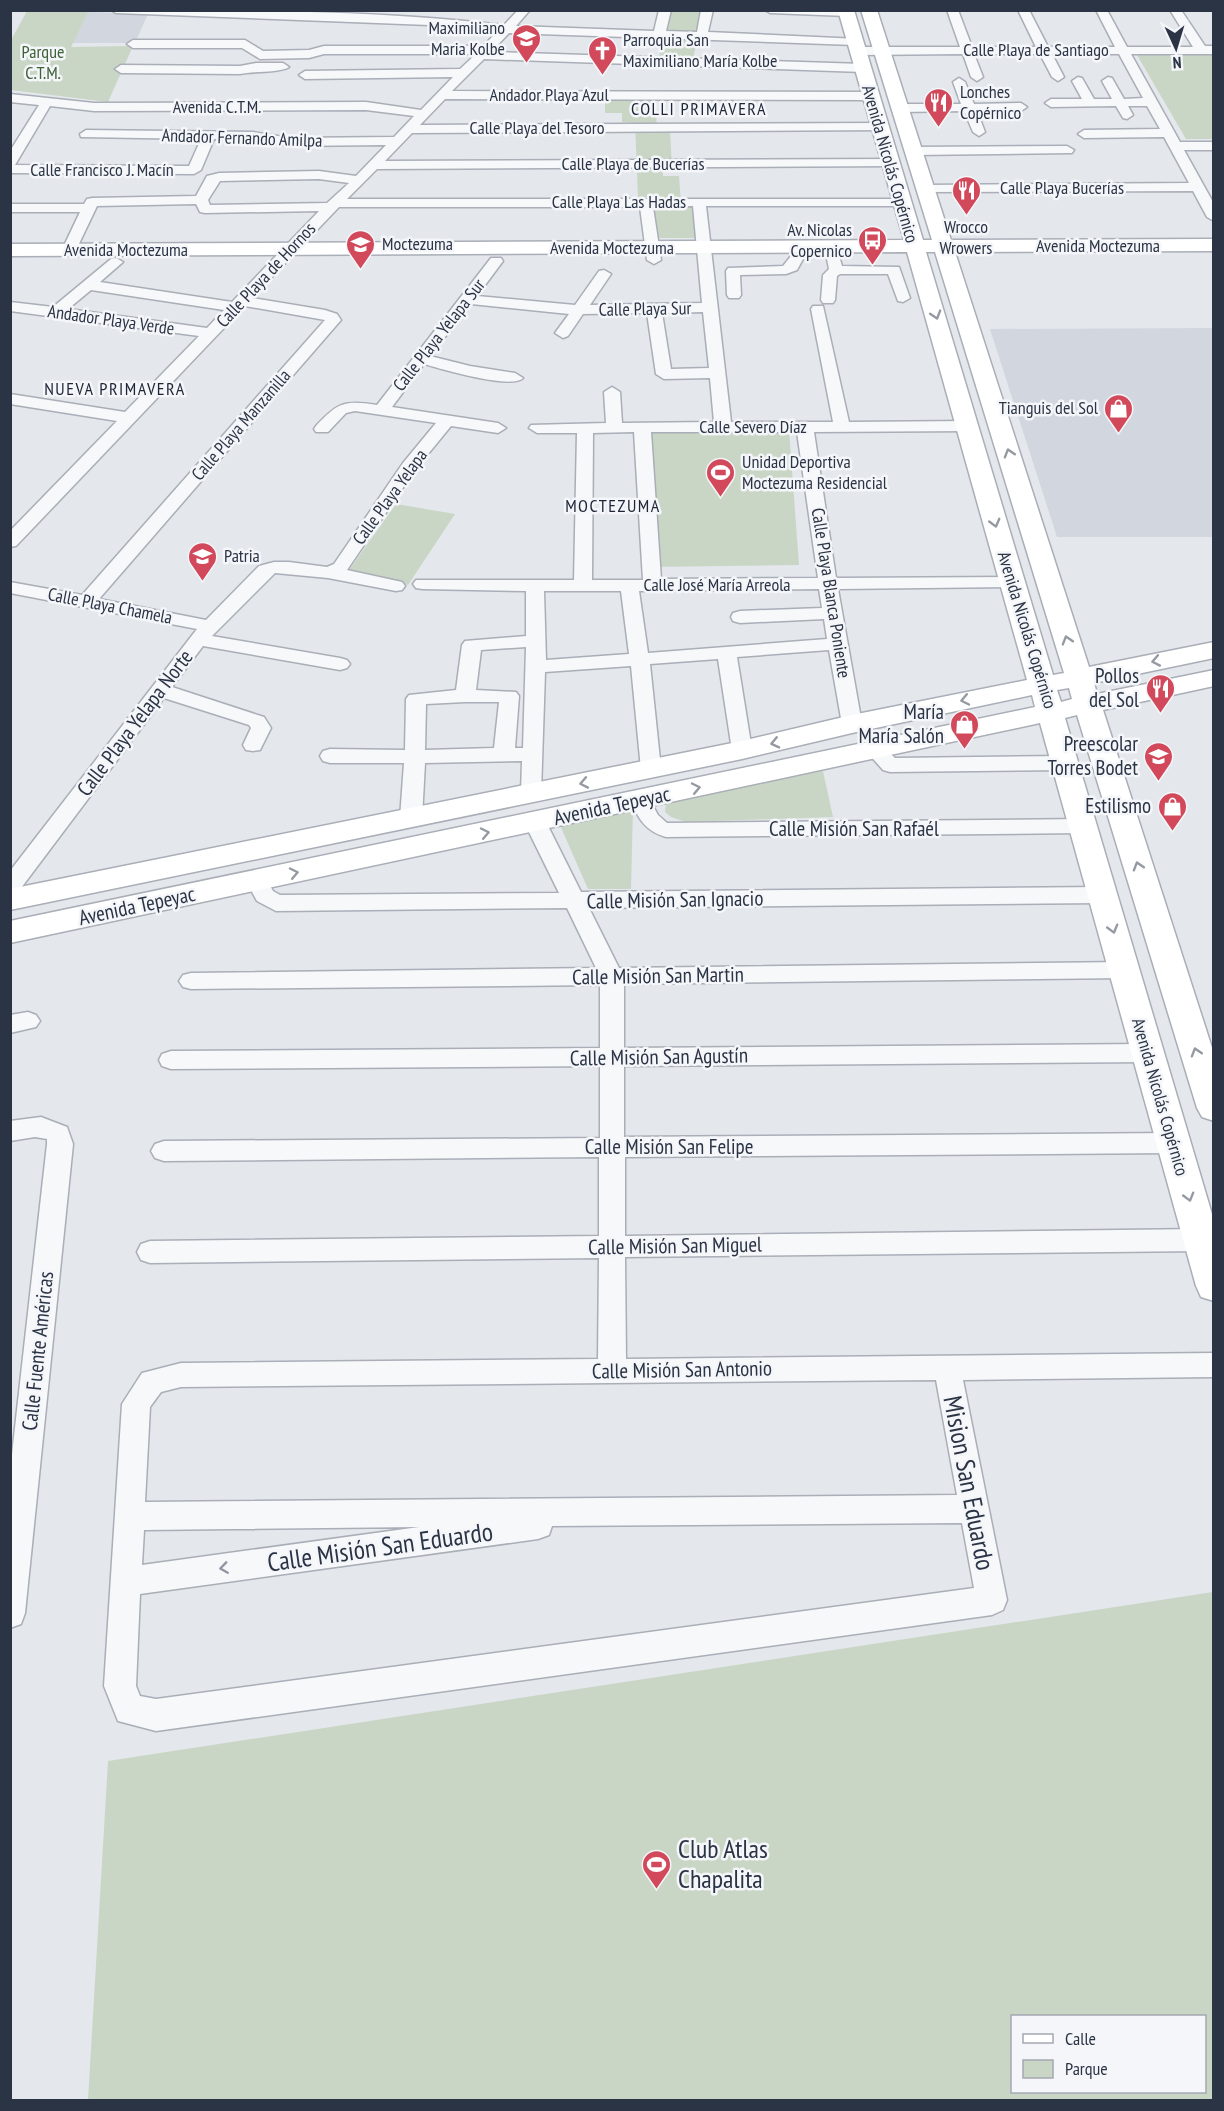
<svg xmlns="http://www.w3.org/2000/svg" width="1224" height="2111" font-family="'PT Sans Narrow',sans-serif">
<rect width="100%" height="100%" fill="#e4e7ec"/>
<path fill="#d2d6de" d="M88,12L148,14L135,43H72Z
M1213,328V537H1057L990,329Z"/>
<path fill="#c9d6c5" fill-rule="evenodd" d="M27,11L88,12L71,47L133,46L108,102L11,90V40Z
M669,11H703L693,59L659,57Z
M1213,54V139H1186L1137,55Z
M605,97H655L657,130L670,131L672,167H663V176H679L681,204H693L696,238H657L652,197H638L635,123L622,122V113H605Z
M789,430L799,565L651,567L643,431Z
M396,504L455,514L408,585L347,573Z
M823,771L833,817L686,822L671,817L665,812L666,803L673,797Z
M633,808L631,889H588L559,823Z
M1213,1592V2100H88L108,1761ZM1012,2016H1204V2092H1012Z"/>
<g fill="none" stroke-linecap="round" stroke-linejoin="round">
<defs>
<path id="street" d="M111,10C240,10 376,10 504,25L518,10H530L516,26L654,31L659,10H671L666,31L697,32L701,10H713L708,32L859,39V43L855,45L509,33L491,52L863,64L869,68L863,72L484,59L452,91L871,92L877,96L871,100L445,99L420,125L881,123L885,124L887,127L885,130L412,133L385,161L891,159L896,160L898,163L896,166L377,169L347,199H907L909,202L902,206H706L731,422H833L811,309L813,306H823L849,422L969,421L977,426L969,431L814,432L836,578L1011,577L1017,578L1020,582L1017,586L1011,587L838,589L862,724L859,728L852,730L845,728L842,724L829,650L737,657L752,750L749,755L742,756L735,755L732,750L718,659L650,664L661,769L658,774L651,776L644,774L641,769L631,666L545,672L541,793L538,798L531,800L524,798L521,793L522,761L425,763L422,818L418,823L411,825L404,823L400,818L404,763H330L323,761L320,756L323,751L330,749L405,750L406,699L409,695L456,690L462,645L465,641L526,636V591L422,589L416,588L413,584L416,580H574L577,433H537L529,428L531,425L606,423L604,392L612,387L620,392L622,423L714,422L710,378L664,379L656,374L647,313L583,314L568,336L563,338L555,333L569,314L471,304L430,356L470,366L515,373L523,378C512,390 441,369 424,364L392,407L498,423L506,428L498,433L451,426L415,470L347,570L402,582L405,586L402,590L396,591L328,578L275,573L212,636L340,658L347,660L350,664L347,668L340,670L203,646L172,687L264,717L271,728L260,750L253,751L246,750L243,745L251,728L249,725L164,698L18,892L10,894V871L197,629L10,593V582L82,595L325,320L245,306L16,546L10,547V531L117,421L10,404V394L125,412L199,336L10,311V302L53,307L111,259L116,258L123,262L100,282L232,302L319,211L205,213L200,212L196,204L97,206L76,250L69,254L62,250L80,212H10V204H84L87,199L92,198L196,196L207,176L219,173L319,171L356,176L386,145L290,146L253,140L214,139L201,170L194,174L10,173V151L39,105L10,102V94L94,103L366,102L421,110L453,77L305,79L299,75L305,71L460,69L476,54H324L309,58L260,59L242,48H133L127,44L133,40H245L263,51L309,50L324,46H483L498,31L455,26L116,13ZM50,106L94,111L366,110L414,116L394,137L290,138L253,132L86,130L80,134L81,137L201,139L189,166L15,165ZM319,179L349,183L327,203L210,205L208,200L220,181ZM693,206L702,303L590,305L611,274L604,270L599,271L575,305L477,296L503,261L501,258H491L377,405C345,400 338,402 316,426L314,429L316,432H328L346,413L355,411L436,423L403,463L334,564L327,567L289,562H274L259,566L206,620L99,599L341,320L337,314L325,310L252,298L339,207H640L647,260L654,264L661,260L653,207ZM91,290L224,310L207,328L68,309ZM703,312L709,368L671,369L662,313ZM634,432L643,580H592L593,433ZM651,432H797L818,578L661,579ZM819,589L822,608L740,611L733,613L731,617L733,621L740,623L824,619L827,639L648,653L639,591ZM544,591H621L629,654L546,660ZM526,647L523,748H515L519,696L516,692L476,690L481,650ZM465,702H499L494,748L425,750L426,704Z
M765,10H851L853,13L847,16L770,13Z
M947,10H958L972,47H1036L1018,10H1029L1048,47H1115L1096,10H1107L1127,47H1193L1170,10H1181L1205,46H1214V54H1131L1180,142H1214V150H1184L1214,204V221L1207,217L1193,191L921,192L919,189L921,186L926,185L1189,183L1164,137L1084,138L1078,134L1084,130L1160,129L1147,106H1128L1133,115L1127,119L1123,118L1116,106L1051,107L1045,103L1051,99H1082L1072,81L1078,77L1082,78L1094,99H1112L1102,81L1108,77L1112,78L1124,99L1143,98L1119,54H1052L1064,77L1058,81L1052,77L1040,54H974L983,77L977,81L971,77L963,54L858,55L852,51L858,47H960Z
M256,63H283L289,67C281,73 252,71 240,74L121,73L115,69L121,65L240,66Z
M959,78L965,82L974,104L1021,103L1027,107L1021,111H977L985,132L979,136L973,132L964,111L901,112L895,108L901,104H961L953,82Z
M1067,146L1074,150L1072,153L914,155L907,151L914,147Z
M796,255L803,259L797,270L786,274L740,275L741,295L739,298H729L727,295L726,271L728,268L783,266L791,256Z
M834,255L839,256L842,266L899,267L910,298L903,302L898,301L888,274H840L837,276L835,300L833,303H823L821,300L823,275L829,269L827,259Z
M876,745L883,746L895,758L1066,756L1073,758L1076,763L1073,768L1066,770L890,772L883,770L866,751L869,746Z
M640,793L647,795L658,815L667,823L1084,819L1091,821L1095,826L1091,831L1084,833L666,837C645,831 639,819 630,800L633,795Z
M535,815L542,817L546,822L581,892L1103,887L1111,890L1114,895L1111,900L1103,903L589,908L619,968L1125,962L1133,964L1136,970L1133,976L1125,978L624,984V1048L1148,1044L1156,1047L1160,1053L1156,1059L1148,1062L624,1066V1137L1173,1133L1182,1136L1186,1143L1182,1150L1173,1153L625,1157V1236L1201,1229L1210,1232L1214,1239L1210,1248L1201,1251L625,1257L626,1359L1214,1353V1377L963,1380L1007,1600L1003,1610L992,1615L156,1731L118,1721L104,1686L122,1404L142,1373L181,1363L598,1359L599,1258L150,1263L141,1260L137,1252L141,1244L150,1241L599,1236V1157L164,1161L155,1158L151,1151L155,1144L164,1141L600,1138V1066L171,1069L162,1066L159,1060L162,1054L171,1051L600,1048V985L191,989L183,987L179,981L183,975L191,973L596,968L567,908L276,911L257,901L246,881L249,876L257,873L265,876L273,891L280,895L559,893L524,822L528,817ZM936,1380L957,1495L145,1502L150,1407L161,1392L181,1387ZM962,1523L974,1588L156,1699L140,1696L136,1686L140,1594L538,1539L549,1535L552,1526ZM419,1527L142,1565L144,1530Z
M28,1012L36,1015L40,1021L36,1027L10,1033V1015Z
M41,1117L67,1127L73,1144L25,1613L21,1624L10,1628V1472L47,1144V1139L35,1137L10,1141V1121Z"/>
<path id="secondary" d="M838,10H854L923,240H932L861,10H877L951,240L1214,239V251L955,252L1089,667L1214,642V658L1094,683L1097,694L1214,670V686L1103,710L1214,1054V1121L1202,1117L1197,1108L1077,715L1065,718L1214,1221V1301L1201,1297L1196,1286L1040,723L10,943V921L1035,707L1032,695L852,733L742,759L10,910V889L742,741L852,715L1027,680L907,252L10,256V244L904,240ZM926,252H935L1064,673L1053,675ZM1069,688L1072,699L1061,702L1057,690Z"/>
</defs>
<use href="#street" stroke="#a9aeb7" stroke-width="3"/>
<use href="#secondary" stroke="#a9aeb7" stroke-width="3"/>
<use href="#street" fill="#f7f8fa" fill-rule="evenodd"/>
<use href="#secondary" fill="#fff" fill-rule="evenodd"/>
</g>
<defs><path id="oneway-chevron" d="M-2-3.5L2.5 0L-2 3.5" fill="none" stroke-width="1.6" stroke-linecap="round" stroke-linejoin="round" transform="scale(1.5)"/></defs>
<g stroke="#959aa2">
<use href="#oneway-chevron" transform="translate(936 315) rotate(73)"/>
<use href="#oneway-chevron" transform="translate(1009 453) rotate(-107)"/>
<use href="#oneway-chevron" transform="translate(995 523) rotate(75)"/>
<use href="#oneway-chevron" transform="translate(1067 640) rotate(-107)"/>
<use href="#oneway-chevron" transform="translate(1156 661) rotate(169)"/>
<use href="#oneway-chevron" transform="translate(965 700) rotate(168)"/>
<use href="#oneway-chevron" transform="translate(775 743) rotate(167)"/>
<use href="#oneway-chevron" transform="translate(584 783) rotate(169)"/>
<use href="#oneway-chevron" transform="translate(696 788) rotate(-12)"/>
<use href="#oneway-chevron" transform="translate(485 833) rotate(-12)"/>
<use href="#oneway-chevron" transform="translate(1138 866) rotate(-107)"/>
<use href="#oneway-chevron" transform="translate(294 873) rotate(-12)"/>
<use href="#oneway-chevron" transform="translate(1113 929) rotate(74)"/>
<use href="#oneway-chevron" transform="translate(1196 1052) rotate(-107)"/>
<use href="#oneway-chevron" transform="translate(1189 1197) rotate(74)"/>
</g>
<use stroke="#9196a0" href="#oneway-chevron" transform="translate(224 1568) rotate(172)"/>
<defs>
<symbol id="school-pin" viewBox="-11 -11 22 30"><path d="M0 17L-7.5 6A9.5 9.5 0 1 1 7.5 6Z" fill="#d1495b" stroke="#f4f6f9"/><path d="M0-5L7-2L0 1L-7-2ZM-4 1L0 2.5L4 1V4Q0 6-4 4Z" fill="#fff"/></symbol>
<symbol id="church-pin" viewBox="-11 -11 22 30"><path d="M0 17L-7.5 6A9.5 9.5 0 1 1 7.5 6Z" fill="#d1495b" stroke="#f4f6f9"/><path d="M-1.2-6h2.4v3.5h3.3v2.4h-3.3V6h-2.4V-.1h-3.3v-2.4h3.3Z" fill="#fff"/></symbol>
<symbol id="restaurant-pin" viewBox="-11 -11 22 30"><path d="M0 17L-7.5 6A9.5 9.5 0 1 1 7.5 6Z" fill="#d1495b" stroke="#f4f6f9"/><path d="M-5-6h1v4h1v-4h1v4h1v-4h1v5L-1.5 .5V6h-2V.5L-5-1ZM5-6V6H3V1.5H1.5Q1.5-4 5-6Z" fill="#fff"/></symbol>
<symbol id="bus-pin" viewBox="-11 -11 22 30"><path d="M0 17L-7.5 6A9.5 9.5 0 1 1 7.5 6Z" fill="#d1495b" stroke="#f4f6f9"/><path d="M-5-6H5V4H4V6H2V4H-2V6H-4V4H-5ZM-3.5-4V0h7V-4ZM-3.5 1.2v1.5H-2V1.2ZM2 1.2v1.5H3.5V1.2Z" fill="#fff"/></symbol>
<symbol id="shop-pin" viewBox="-11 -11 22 30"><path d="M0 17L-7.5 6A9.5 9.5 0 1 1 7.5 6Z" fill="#d1495b" stroke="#f4f6f9"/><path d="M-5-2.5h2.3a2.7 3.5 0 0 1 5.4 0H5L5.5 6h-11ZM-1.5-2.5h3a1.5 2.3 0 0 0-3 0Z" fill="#fff"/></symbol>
<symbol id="stadium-pin" viewBox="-11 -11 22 30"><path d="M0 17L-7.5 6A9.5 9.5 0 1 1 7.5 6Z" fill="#d1495b" stroke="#f4f6f9"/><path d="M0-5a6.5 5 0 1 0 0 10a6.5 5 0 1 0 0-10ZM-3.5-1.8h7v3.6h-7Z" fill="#fff"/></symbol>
</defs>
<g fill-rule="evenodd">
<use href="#school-pin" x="510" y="22" width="33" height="45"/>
<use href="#church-pin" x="586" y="34" width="33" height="45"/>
<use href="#restaurant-pin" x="922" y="86" width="33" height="45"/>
<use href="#restaurant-pin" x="950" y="174" width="33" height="45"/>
<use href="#bus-pin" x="856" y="224" width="33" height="45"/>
<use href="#school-pin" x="344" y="228" width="33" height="45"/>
<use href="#shop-pin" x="1102" y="392" width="33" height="45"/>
<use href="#stadium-pin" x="704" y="456" width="33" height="45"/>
<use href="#school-pin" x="186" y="540" width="33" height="45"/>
<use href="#restaurant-pin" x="1144" y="672" width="33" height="45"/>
<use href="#shop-pin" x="948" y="708" width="33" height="45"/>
<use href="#school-pin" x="1142" y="740" width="33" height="45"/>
<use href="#shop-pin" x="1156" y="790" width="33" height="45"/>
<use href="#stadium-pin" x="640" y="1848" width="33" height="45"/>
</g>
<g text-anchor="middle" stroke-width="5" stroke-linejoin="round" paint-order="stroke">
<g font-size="18" fill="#2b3445" stroke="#f4f6f9" text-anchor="start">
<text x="505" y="34" text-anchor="end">Maximiliano<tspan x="505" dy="21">Maria Kolbe</tspan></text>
<text x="623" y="46">Parroquia San<tspan x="623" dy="21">Maximiliano María Kolbe</tspan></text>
<text x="960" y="98">Lonches<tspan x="960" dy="21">Copérnico</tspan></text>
<text x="966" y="233" text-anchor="middle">Wrocco<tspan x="966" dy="21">Wrowers</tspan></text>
<text x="852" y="236" text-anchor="end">Av. Nicolas<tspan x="852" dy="21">Copernico</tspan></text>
<text x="382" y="250">Moctezuma</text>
<text x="1098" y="414" text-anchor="end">Tianguis del Sol</text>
<text x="742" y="468">Unidad Deportiva<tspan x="742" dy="21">Moctezuma Residencial</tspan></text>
<text x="224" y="562">Patria</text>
</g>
<g font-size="18" fill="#2b3445" stroke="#f4f6f9">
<text x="1036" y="56">Calle Playa de Santiago</text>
<text x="549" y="101">Andador Playa Azul</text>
<text x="217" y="113">Avenida C.T.M.</text>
<text x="537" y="134">Calle Playa del Tesoro</text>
<text transform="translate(242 138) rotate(2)" y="6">Andador Fernando Amilpa</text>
<text x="633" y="170">Calle Playa de Bucerías</text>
<text transform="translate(890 164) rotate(74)" y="6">Avenida Nicolás Copérnico</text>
<text x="102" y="176">Calle Francisco J. Macín</text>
<text x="1062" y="194">Calle Playa Bucerías</text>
<text x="619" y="208">Calle Playa Las Hadas</text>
<text x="1098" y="252">Avenida Moctezuma</text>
<text x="612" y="254">Avenida Moctezuma</text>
<text x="126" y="256">Avenida Moctezuma</text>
<text transform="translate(266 275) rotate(-47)" y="6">Calle Playa de Hornos</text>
<text transform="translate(645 309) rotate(-1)" y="6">Calle Playa Sur</text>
<text transform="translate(111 320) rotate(8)" y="6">Andador Playa Verde</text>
<text transform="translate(439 335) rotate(-52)" y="6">Calle Playa Yelapa Sur</text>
<text transform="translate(241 425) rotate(-49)" y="6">Calle Playa Manzanilla</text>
<text x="753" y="433">Calle Severo Díaz</text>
<text transform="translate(390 497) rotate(-54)" y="6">Calle Playa Yelapa</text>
<text x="717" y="591">Calle José María Arreola</text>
<text transform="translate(831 593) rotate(81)" y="6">Calle Playa Blanca Poniente</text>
<text transform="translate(110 606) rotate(11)" y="6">Calle Playa Chamela</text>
<text transform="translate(1027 630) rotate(73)" y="6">Avenida Nicolás Copérnico</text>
<text transform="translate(1160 1097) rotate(74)" y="6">Avenida Nicolás Copérnico</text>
</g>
<g font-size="18" fill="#3f6138" stroke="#f4f6f9">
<text x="43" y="58">Parque<tspan x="43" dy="21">C.T.M.</tspan></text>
</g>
<g font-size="18" letter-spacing="1.5" fill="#1d2536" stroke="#f4f6f9">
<text x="699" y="115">COLLI PRIMAVERA</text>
<text x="115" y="395">NUEVA PRIMAVERA</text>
<text x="613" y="512">MOCTEZUMA</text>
</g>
<g font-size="21" fill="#2b3445" stroke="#f4f6f9" text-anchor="end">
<text x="1139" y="683">Pollos<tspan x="1139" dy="24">del Sol</tspan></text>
<text x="944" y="719">María<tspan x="944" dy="24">María Salón</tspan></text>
<text x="1138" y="751">Preescolar<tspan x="1138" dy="24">Torres Bodet</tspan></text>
<text x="1151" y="813">Estilismo</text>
</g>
<g font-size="21" fill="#2b3445" stroke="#f4f6f9">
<text transform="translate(135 723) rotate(-53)" y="7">Calle Playa Yelapa Norte</text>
<text transform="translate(612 806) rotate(-12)" y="7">Avenida Tepeyac</text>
<text x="854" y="836">Calle Misión San Rafaél</text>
<text transform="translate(675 900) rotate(-1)" y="7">Calle Misión San Ignacio</text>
<text transform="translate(137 906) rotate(-12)" y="7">Avenida Tepeyac</text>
<text transform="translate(658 976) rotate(-1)" y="7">Calle Misión San Martin</text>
<text transform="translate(659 1057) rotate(-1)" y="7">Calle Misión San Agustín</text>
<text x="669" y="1154">Calle Misión San Felipe</text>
<text transform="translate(675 1246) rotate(-1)" y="7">Calle Misión San Miguel</text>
<text transform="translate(38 1351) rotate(-84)" y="7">Calle Fuente Américas</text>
<text transform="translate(682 1370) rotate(-1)" y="7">Calle Misión San Antonio</text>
</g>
<g font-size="26" fill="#2b3445" stroke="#f4f6f9">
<text transform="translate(969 1483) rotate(79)" y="9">Mision San Eduardo</text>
<text transform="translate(380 1547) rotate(-8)" y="9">Calle Misión San Eduardo</text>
</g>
<g font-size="26" fill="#2b3445" stroke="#f4f6f9" text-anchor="start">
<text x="678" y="1858">Club Atlas<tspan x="678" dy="30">Chapalita</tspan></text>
</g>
</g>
<rect width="1224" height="2111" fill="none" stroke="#2b3445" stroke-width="24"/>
<rect x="1011" y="2015" width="195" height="78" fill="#f4f6f9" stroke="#a4a8b1" stroke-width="1.5"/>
<rect x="1023" y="2034" width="30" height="9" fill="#ffffff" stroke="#a4a8b1" stroke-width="1.5"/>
<text x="1065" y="2045" font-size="18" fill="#2b3445">Calle</text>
<rect x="1023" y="2060" width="30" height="18" fill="#c9d6c5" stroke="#a4a8b1" stroke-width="1.5"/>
<text x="1065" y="2075" font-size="18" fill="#2b3445">Parque</text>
<g transform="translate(1176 48) rotate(176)" stroke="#f4f6f9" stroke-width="4.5" paint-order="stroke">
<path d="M0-4.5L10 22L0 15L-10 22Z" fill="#2b3445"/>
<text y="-9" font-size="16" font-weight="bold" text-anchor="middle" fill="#2b3445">N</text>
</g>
</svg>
